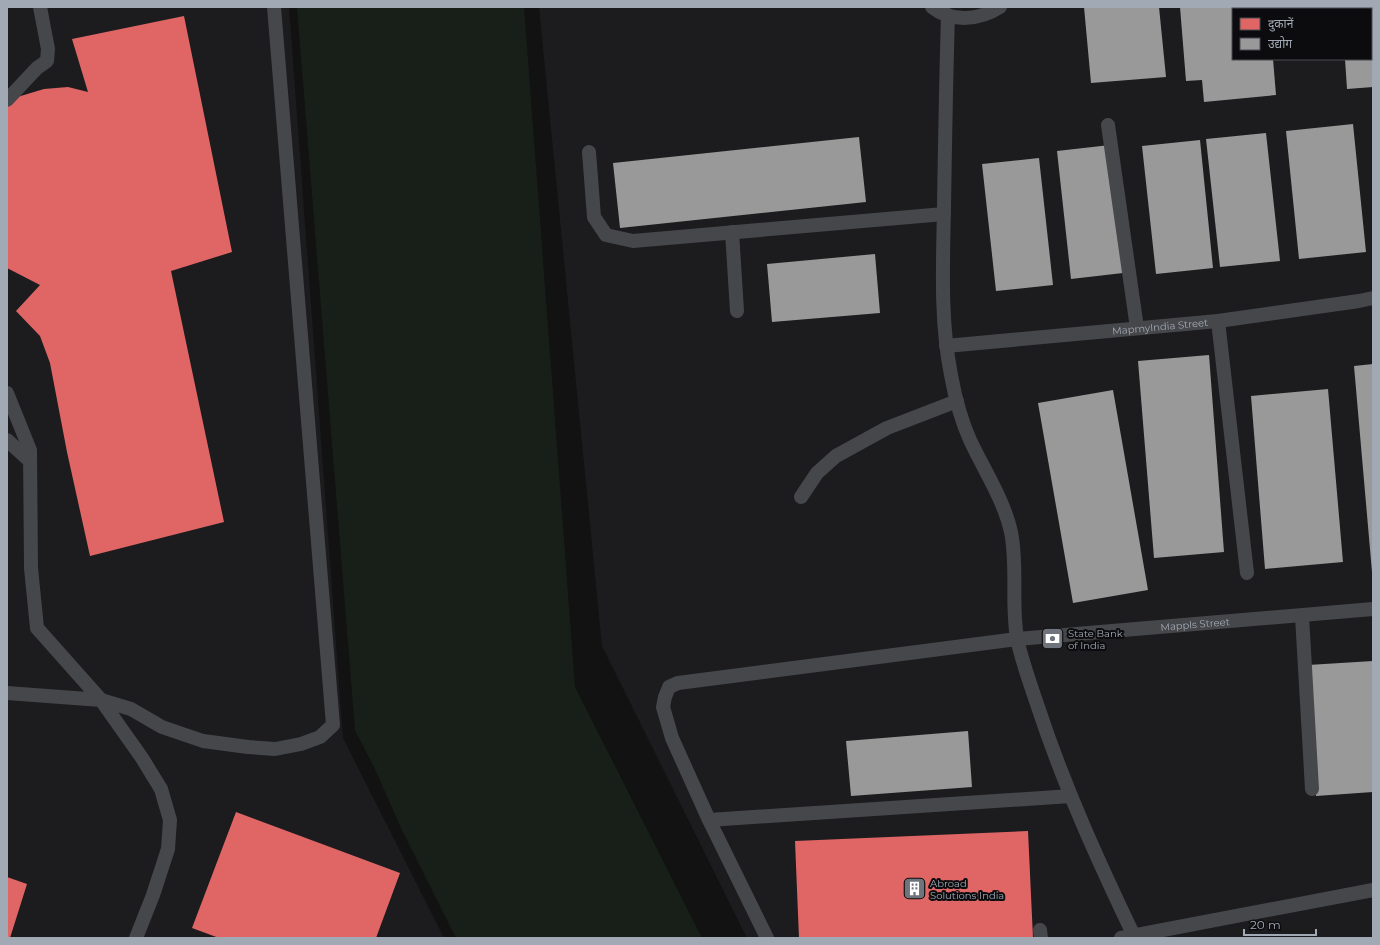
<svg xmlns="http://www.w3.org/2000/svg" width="1380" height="945" font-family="Montserrat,'Noto Sans Devanagari',sans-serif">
<rect width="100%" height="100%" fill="#121212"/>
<path fill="#1c1c1e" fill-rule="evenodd" d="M7,7H289L343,738L444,938H7Z
M539,7H1373V938H747L602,646ZM1233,9H1371V59H1233Z"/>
<path fill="#181f18" d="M297,7H524L575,687L702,938H456L402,830L374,767L355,730Z"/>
<path fill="#e06666" d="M184,16L232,252L171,271L224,522L90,556L67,452L50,363L40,336L16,311L40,285L7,268V103L14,98L44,89L68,87L88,92L72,39Z
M236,812L400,873L376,938H219L192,928Z
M1028,831L1033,938H799L795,841Z
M7,877L27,884L10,938H7Z"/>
<path fill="#999" d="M1084,7H1159L1166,77L1091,83Z
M1180,7H1268V9H1233V59H1273L1276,95L1204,102L1202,80L1186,81Z
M1341,7H1373V87L1347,89L1345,59H1371V9H1342Z
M1353,124L1366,252L1299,259L1286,131Z
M1266,133L1280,261L1220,267L1206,139Z
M859,137L866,202L620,228L613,163Z
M1200,140L1213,268L1156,274L1142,146Z
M1110,145L1123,273L1071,279L1057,151Z
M1039,158L1053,285L996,291L982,164Z
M875,254L880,313L772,322L767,264Z
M1209,355L1224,552L1154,558L1138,361Z
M1373,364V572H1372L1354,366Z
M1328,389L1343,562L1265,569L1251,396Z
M1113,390L1148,590L1073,603L1038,403Z
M1373,661V792L1316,796L1308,665Z
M968,731L972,787L851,796L846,741Z"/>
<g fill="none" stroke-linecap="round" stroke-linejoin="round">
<g stroke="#46474b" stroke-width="14">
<path d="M932,7C952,23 980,20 1000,7"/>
<path d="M948,15C946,79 945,143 944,207C943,263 940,320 951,375C955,397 961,420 970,440C984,470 1004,500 1011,532C1018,567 1011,603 1017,638C1021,659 1031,686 1038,707C1064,786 1099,863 1135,938"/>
<path d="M7,100L37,68L47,61L48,49L40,7"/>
<path d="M1108,125L1137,328"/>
<path d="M589,152L594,217L606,235L633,241L944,214"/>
<path d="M732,232L737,311"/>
<path d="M1218,321L1247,573"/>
<path id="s1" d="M946,346L1218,321L1359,301L1373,298"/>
<path d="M7,393L30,450L31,568L37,628L101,700L7,693"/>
<path d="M7,440L30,461"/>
<path d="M801,497L817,473L836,456L887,428L957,401"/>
<path d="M1302,616L1312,789"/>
<path d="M101,700L131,709L162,727L203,741L248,747L275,749L301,744L320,737L333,725L274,7"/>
<path d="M101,700L142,758L161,789L170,820L168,849L153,895L136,938"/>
<path d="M709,820L1071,796"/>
<path d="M1040,930L1041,938"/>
<path id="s2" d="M767,938L709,820L672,738L663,707L665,697L669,687L678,683L1017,639L1373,609"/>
<path d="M1121,938L1373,890"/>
</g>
</g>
<defs>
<symbol id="bank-square" viewBox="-11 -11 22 22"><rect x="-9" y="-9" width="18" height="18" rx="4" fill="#6f747c" stroke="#0c0c0e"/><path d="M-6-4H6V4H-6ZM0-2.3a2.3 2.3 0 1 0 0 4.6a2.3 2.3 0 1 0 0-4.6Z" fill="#fff"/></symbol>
<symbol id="building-square" viewBox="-11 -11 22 22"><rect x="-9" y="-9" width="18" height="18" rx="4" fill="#6f747c" stroke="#0c0c0e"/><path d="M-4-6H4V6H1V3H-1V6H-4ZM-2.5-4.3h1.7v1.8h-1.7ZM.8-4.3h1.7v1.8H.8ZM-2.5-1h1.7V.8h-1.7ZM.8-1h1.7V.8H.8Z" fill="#fff"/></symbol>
</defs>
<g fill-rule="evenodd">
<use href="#bank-square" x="1040" y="626" width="25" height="25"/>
<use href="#building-square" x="902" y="876" width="25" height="25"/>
</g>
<g text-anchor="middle" stroke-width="4" stroke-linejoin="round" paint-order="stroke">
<g font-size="10" fill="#a1a9b5" stroke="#0c0c0e">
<text dy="4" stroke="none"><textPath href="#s1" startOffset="215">MapmyIndia Street</textPath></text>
<text dy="4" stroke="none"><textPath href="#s2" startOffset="805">Mappls Street</textPath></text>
</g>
<g font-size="10" fill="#a1a9b5" stroke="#0c0c0e" text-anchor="start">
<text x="1068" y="637">State Bank<tspan x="1068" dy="12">of India</tspan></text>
<text x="930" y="887">Abroad<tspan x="930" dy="12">Solutions India</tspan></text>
</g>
</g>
<rect width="1380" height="945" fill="none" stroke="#a1a9b5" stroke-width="16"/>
<rect x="1232" y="8" width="140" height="52" fill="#0c0c0e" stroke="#484b51"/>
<rect x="1240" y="18" width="20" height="12" fill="#e06666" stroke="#484b51"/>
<text x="1268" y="28" font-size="12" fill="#a1a9b5">दुकानें</text>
<rect x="1240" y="38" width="20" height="12" fill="#999999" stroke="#484b51"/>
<text x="1268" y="48" font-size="12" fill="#a1a9b5">उद्योग</text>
<path d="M1244 929v6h72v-6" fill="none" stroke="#a1a9b5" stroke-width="2"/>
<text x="1250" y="929" font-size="12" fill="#a1a9b5" stroke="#0c0c0e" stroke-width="3" paint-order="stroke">20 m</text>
</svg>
